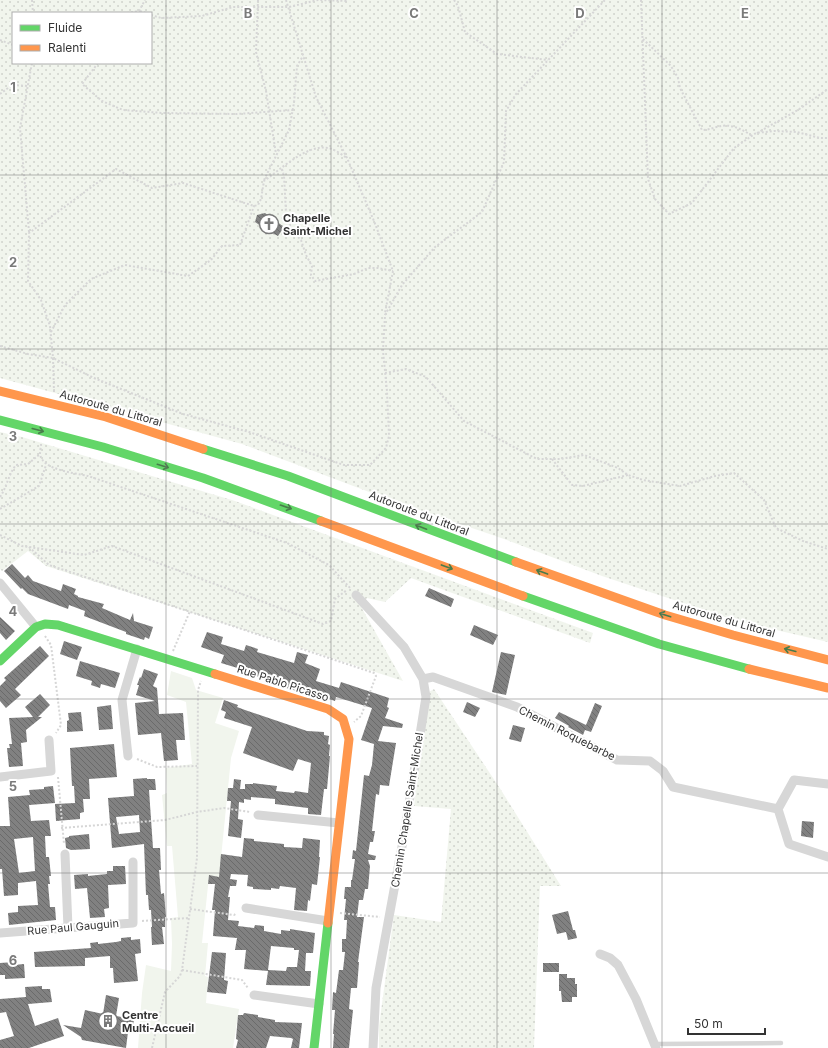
<svg xmlns="http://www.w3.org/2000/svg" width="828" height="1048" font-family="Inter,sans-serif">
<defs>
<pattern id="grass-dots" width="8" height="8" patternUnits="userSpaceOnUse"><rect width="8" height="8" fill="#f1f5ed"/><path d="M2 2h.1M6 6h.1" fill="none" stroke="#cfd2cc" stroke-width="1.8" stroke-linecap="round"/></pattern>
<pattern id="building-back-hatch" width="6" height="6" patternUnits="userSpaceOnUse"><rect width="6" height="6" fill="#818181"/><path d="M-1 5l2 2M0 0l6 6M5-1l2 2" fill="none" stroke="#6a6a6a"/></pattern>
</defs>
<rect width="100%" height="100%" fill="#fff"/>
<path fill="url(#grass-dots)" fill-rule="evenodd" d="M0,0H828V642L737,621L602,576L507,540L393,501L242,444L0,378ZM13,13H151V63H13Z
M0,432L22,437L235,501L593,633L590,643L411,578L385,602L367,598L360,605L403,681L46,566L28,551L2,571L0,569Z
M434,689L501,790L561,886H540L534,1048H379V1026L394,915L441,922L451,809L414,806L429,692Z"/>
<path fill="#f1f5ed" d="M171,671L192,678L196,690L223,698L215,723L239,731L231,758L219,878L209,876L202,943H208L205,976L208,977L206,1003L239,1009L233,1048H138L142,993L146,965L171,971L172,944L171,918L178,917L172,846H167L162,795L167,793L166,768L192,764L186,702L167,695Z"/>
<path fill="url(#building-back-hatch)" fill-rule="evenodd" d="M265,213L284,227L278,236L261,227V226L255,222L257,215Z
M12,564L25,578L28,575L33,581L61,591L63,584L76,589L74,594L78,596V597L104,604L102,608L130,620L133,613L134,621L153,627L149,639L145,637L144,640L126,634V632L84,616L85,611L69,605L68,609L28,594L22,588L21,589L4,571Z
M429,588L454,599L451,607L425,596Z
M0,617L15,631L6,640L0,633Z
M474,625L498,635L493,645L470,635Z
M207,632L223,637L221,644L244,651L246,645L258,649L257,652L294,663L297,652L308,655L305,663L320,669L316,681L339,688L341,682L389,698L387,707L389,708L385,718L403,724L402,728L383,726L378,741L396,743L389,786L380,785L379,795L376,794L372,831H375L373,842H370L368,854L376,856L375,860H368L370,866L368,889H365L363,900H359L357,917H364L358,962H359L357,988H351L349,1009L353,1010L349,1048H333L334,1034H333L335,1010H332L333,992L336,993L339,970H343L345,952H342V939H346L347,920H344L346,899H344L345,887H351V880H352L355,859H352L353,850L356,851L364,775L369,776L372,765L374,744L361,740L372,708L336,697L335,701L308,692L307,694L276,685L277,683L244,672V670L221,663L224,655L201,647Z
M64,641L82,647L77,660L60,654Z
M40,646L49,656L15,689L21,695L6,708L0,701V686L6,680L4,678Z
M501,652L515,655L506,695L492,692Z
M80,661L120,673L115,688L101,684L100,688L91,685L92,681L76,676Z
M144,669L158,674L153,686L157,688L159,714L183,713L185,740H176L178,760L164,761L161,733L138,735L135,703L155,701L136,695L139,685H137L140,677L141,678Z
M40,694L50,705L38,717H42L26,730L27,742L21,743L23,766L9,767L7,748H10L9,744H12L9,718L33,717L25,707Z
M224,700L238,705L237,707L245,710L307,731L324,732V735L329,736L328,744L330,745L329,756H330L327,789H324L321,815L308,814V808L275,804V799L251,797V800L244,799V803L239,802L238,819L243,820L241,838L228,836L231,801H227L228,788H233L234,779L241,780L240,789H245V784H253V783L277,786L276,791L294,793L295,791L308,793L311,763L298,759L293,771L243,753L252,727L224,718L226,712L221,710Z
M467,702L480,708L475,717L463,712Z
M595,703L602,706L591,732L585,730L583,735L568,727L569,726L555,718L559,712L586,725Z
M111,705L113,729L99,730L97,707Z
M81,712L83,731L67,732V721L69,720L68,713Z
M513,725L525,728L521,742L509,739Z
M114,744L117,777L89,779L90,799H83L84,812L80,813V819L56,821L55,804L75,803L74,786H72L70,748Z
M147,778V779H155L156,790H149L153,848H160L161,870H159L161,894L164,893L166,917H165V927H162L164,944L152,945L151,927H152L151,910H149L148,895H146L144,844L112,848L108,798L134,796L133,779ZM139,815L140,832L119,834L116,817Z
M53,786L55,803L29,805L31,821L49,820L51,836H45L46,857H49L51,876H49L50,884H48L50,907H55L56,920L9,925L8,913L18,912V906L38,905L36,881L18,883V895L4,896L2,869H0V826H10L8,797L30,795L29,790L44,789V787ZM33,837L35,871L19,873L14,839Z
M802,821L814,822L813,838L801,836Z
M89,834L90,849L71,850L66,848L65,838L69,837V836Z
M244,838L254,839V841L284,844V847L302,848L303,838L320,840L319,857H320L317,885L312,884L310,901L308,900L307,911L294,910L296,888L280,886L279,889L271,888V890L253,889V887L247,886L248,875L231,874L230,879L237,880L236,886H230L228,897H230L228,920L239,921L238,926L254,928L255,925L264,926V931L281,934V930L290,931V929L315,933L313,953H306L305,971H311L310,986L266,985L268,971L244,969L246,950H235L237,938L213,936L215,910H212L215,884H208L209,875L219,877L221,854L242,857ZM271,946L294,948V950H299L297,967H287L286,971L268,970Z
M113,866H125L126,884L108,885L109,908L104,909L105,917L90,918L87,888L75,889L74,875L88,874V876L107,874V871H113Z
M568,911L573,930H575L577,938L568,940L566,932L557,934L552,915Z
M131,937V940L140,939L141,953L135,954L138,981L114,983L113,968H110V956L85,958V966L35,967L34,952L91,948L90,943L98,942V944L116,942L121,941V938Z
M212,952L226,953L224,980L228,981L226,994L207,992Z
M14,962V965L24,964L25,978L5,979V975H0V963Z
M543,963H559V972H543Z
M559,974H567V978H575V984H577V997H572V1002H562L561,991H559Z
M42,986V989H50L52,1002L28,1004L35,1026L58,1018L64,1036L29,1048H0V1040L14,1036L6,1012L0,1013V999L26,997L25,987Z
M106,995L119,998L116,1016L134,1019L132,1032H128L126,1048L82,1040L81,1037L63,1025L81,1028L85,1010L103,1014Z
M244,1013L258,1015V1017L275,1020V1022L302,1023L299,1048H291L293,1039L291,1038L270,1036L266,1048H236L238,1040L236,1039L238,1015H243Z"/>
<g fill="none" stroke-linecap="round" stroke-linejoin="round">
<path stroke="#d6d6d6" stroke-width="2" stroke-dasharray="2 2" stroke-linecap="butt" d="M32,0L33,13
M258,0L256,52L266,91L276,154
M286,0L316,97L347,158L374,221L393,271L385,313
M454,0L458,6L465,32L497,54L548,60
M641,0L648,179L655,199L669,214L692,203L734,148L756,133L774,131L797,132L820,138H828
M140,11L146,13
M127,13L139,11L145,0
M151,15L161,18L202,16L233,7H289L318,0L346,1V0
M643,39L671,66L678,78L680,88L702,130C709,130 715,127 721,126C732,124 744,130 752,136
M0,40L13,45
M98,63L82,84L102,101L123,110L163,113L237,114L293,110
M0,94L12,85L28,86
M757,133L798,110L828,89
M282,169L284,176L286,213L292,231L301,240L306,255L312,266L311,275L315,281L354,274L368,268H378L393,271
M264,180L289,130L294,103L297,66L303,56
M29,232L20,128L32,63
M51,332L65,305L91,279L125,265L188,276L211,260L222,246L240,245L254,206
M0,346L28,354L53,358L94,378L183,414L249,432L344,465H370L386,448L389,436L387,391L383,351L385,315L402,285L435,247L482,212L504,162L506,111L516,94L605,0
M385,373L406,369L426,377L464,421L537,459H560L584,455L618,468L628,475L643,480L680,486L715,476L734,473L764,500L776,528L803,541L828,549
M54,392L53,358L50,326L41,300L28,281L29,233L116,169L152,188L183,183L254,206L258,205L261,199L264,181C281,169 307,144 328,148C335,149 342,155 347,158
M41,444C41,447 40,451 40,454C42,470 75,473 88,476L287,543L329,565L351,589
M552,459L572,485L583,486L628,475
M0,497C7,487 8,475 16,465L28,464L40,454
M0,509L39,486L46,465
M0,535L22,546L84,555L112,546L323,624L331,621L335,599L347,590
M29,547L49,565L374,673L376,676L361,716L354,722
M45,636L51,645L61,725L56,733
M173,651L190,611
M137,759L157,767L197,766
M58,777L64,844
M61,828L165,820L197,812L224,808L250,812
M190,909L234,915L237,913
M340,913L380,917
M142,921L189,918
M182,970L242,980L248,988
M152,1048L165,992L180,976L182,970L197,858L198,690L201,681"/>
<path stroke="#d7d7d7" stroke-width="4.5" d="M655,1044L781,1043"/>
<path stroke="#d7d7d7" stroke-width="9" d="M0,583L36,627
M356,595L404,647L423,679L426,697L403,841L376,988L373,1048
M423,679L433,677L517,707L617,760L650,761L663,771L673,787L778,809L794,780L828,784
M128,756L122,700L137,649
M0,777L51,771L49,740
M778,809L789,844L828,857
M258,815L339,823
M65,854L68,928
M246,908L328,921
M0,933L133,923V862
M600,954L610,958L618,965L636,999L656,1048
M254,995L319,1004"/>
<path stroke="#63d668" stroke-width="9" d="M0,420L103,447L203,478L321,521
M203,449L288,476L516,562
M523,596L659,644L749,669
M0,661L36,627L45,624L58,625L215,674
M314,1048L328,923"/>
<path stroke="#ff974d" stroke-width="9" d="M0,391L106,417L203,449
M321,521L523,596
M516,562L665,615L733,635L828,660
M749,669L828,688
M215,674L328,709L343,719L349,739L328,923"/>
</g>
<defs><path id="oneway-shaft" d="M-6 0H5M1.5-3L5.5 0L1.5 3" fill="none" stroke-width="1.6" stroke-linecap="round" stroke-linejoin="round"/></defs>
<g stroke="#497c4b">
<use href="#oneway-shaft" transform="translate(38 430) rotate(15)"/>
<use href="#oneway-shaft" transform="translate(163 466) rotate(17)"/>
<use href="#oneway-shaft" transform="translate(286 507) rotate(19)"/>
<use href="#oneway-shaft" transform="translate(421 527) rotate(-159)"/>
<use href="#oneway-shaft" transform="translate(447 567) rotate(20)"/>
<use href="#oneway-shaft" transform="translate(542 572) rotate(-160)"/>
<use href="#oneway-shaft" transform="translate(665 615) rotate(-162)"/>
<use href="#oneway-shaft" transform="translate(790 650) rotate(-166)"/>
</g>
<path fill="none" stroke="#7a7a7a" stroke-width="1" stroke-opacity="0.55" d="M166,0V1048M331,0V1048M497,0V1048M662,0V1048M0,175H828M0,349H828M0,524H828M0,699H828M0,873H828"/>
<defs>
<symbol id="church-ring" viewBox="-11 -11 22 22"><circle r="9.5" fill="#fff" stroke="#7a7a7a" stroke-width="1.5"/><path d="M-1.2-6h2.4v3.5h3.3v2.4h-3.3V6h-2.4V-.1h-3.3v-2.4h3.3Z" fill="#7a7a7a"/></symbol>
<symbol id="building-ring" viewBox="-11 -11 22 22"><circle r="9.5" fill="#fff" stroke="#7a7a7a" stroke-width="1.5"/><path d="M-4-6H4V6H1V3H-1V6H-4ZM-2.5-4.3h1.7v1.8h-1.7ZM.8-4.3h1.7v1.8H.8ZM-2.5-1h1.7V.8h-1.7ZM.8-1h1.7V.8H.8Z" fill="#7a7a7a"/></symbol>
</defs>
<g fill-rule="evenodd">
<use href="#church-ring" x="258" y="213" width="22" height="22"/>
<use href="#building-ring" x="97" y="1010" width="22" height="22"/>
</g>
<g text-anchor="middle" stroke-width="4" stroke-linejoin="round" paint-order="stroke">
<g font-size="11" font-weight="bold" fill="#333" stroke="#fff" text-anchor="start">
<text x="283" y="222">Chapelle<tspan x="283" dy="13">Saint-Michel</tspan></text>
<text x="122" y="1019">Centre<tspan x="122" dy="13">Multi-Accueil</tspan></text>
</g>
<g font-size="11" fill="#333" stroke="#fff">
<text transform="translate(111 408) rotate(16)" y="4">Autoroute du Littoral</text>
<text transform="translate(419 513) rotate(21)" y="4">Autoroute du Littoral</text>
<text transform="translate(724 619) rotate(16)" y="4">Autoroute du Littoral</text>
<text transform="translate(283 683) rotate(18)" y="4">Rue Pablo Picasso</text>
<text transform="translate(567 733) rotate(27)" y="4">Chemin Roquebarbe</text>
<text transform="translate(407 810) rotate(-81)" y="4">Chemin Chapelle Saint-Michel</text>
<text transform="translate(73 927) rotate(-5)" y="4">Rue Paul Gauguin</text>
</g>
</g>
<g font-size="13" text-anchor="middle" font-weight="bold" fill="#7a7a7a" stroke="#fff" stroke-width="4" stroke-linejoin="round" paint-order="stroke">
<text x="248" y="18">B</text>
<text x="414" y="18">C</text>
<text x="580" y="18">D</text>
<text x="745" y="18">E</text>
<text x="13" y="92">1</text>
<text x="13" y="267">2</text>
<text x="13" y="441">3</text>
<text x="13" y="616">4</text>
<text x="13" y="791">5</text>
<text x="13" y="965">6</text>
</g>
<rect x="12" y="12" width="140" height="52" fill="#ffffff" stroke="#adadad"/>
<rect x="20" y="25" width="20" height="6" fill="#63d668" stroke="#adadad"/>
<text x="48" y="32" font-size="12" fill="#333333">Fluide</text>
<rect x="20" y="45" width="20" height="6" fill="#ff974d" stroke="#adadad"/>
<text x="48" y="52" font-size="12" fill="#333333">Ralenti</text>
<path d="M688 1028v6h77v-6" fill="none" stroke="#333333" stroke-width="2"/>
<text x="694" y="1028" font-size="12" fill="#333333" stroke="#ffffff" stroke-width="3" paint-order="stroke">50 m</text>
</svg>
